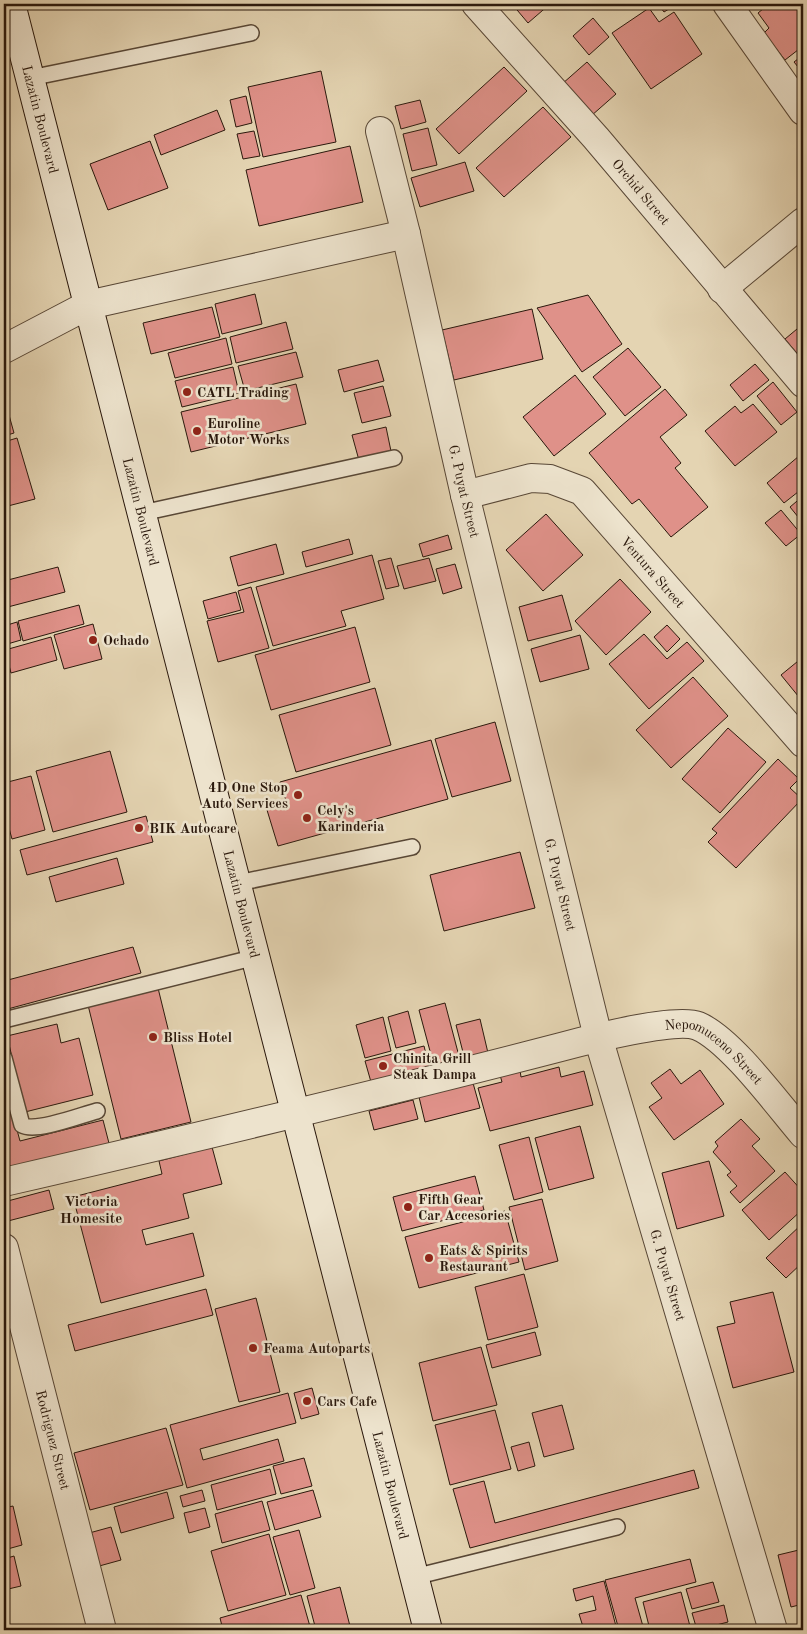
<svg xmlns="http://www.w3.org/2000/svg" width="807" height="1634" font-family="'Old Standard TT',serif">
<rect width="100%" height="100%" fill="#e4d4b2"/>
<filter id="stains"><feTurbulence type="fractalNoise" baseFrequency=".004" numOctaves="4"/><feColorMatrix values="0 0 0 0 .2 0 0 0 0 .09 0 0 0 0 .02 0 0 0 .5 -.17"/></filter>
<radialGradient id="worn" r=".72"><stop offset=".6" stop-color="#630" stop-opacity="0"/><stop offset="1" stop-color="#630" stop-opacity=".3"/></radialGradient>
<path fill="#df9189" stroke="#2a180c" d="M512,4H550L528,23Z
M658,4H677L664,12Z
M769,4H803V46L785,60L764,33L769,28L758,13Z
M649,8L659,22L674,12L702,54L651,89L612,33Z
M593,18L609,37L589,55L573,36Z
M803,55V73L794,62Z
M587,62L616,94L591,116L562,84Z
M504,67L527,91L459,154L436,129Z
M321,71L336,142L263,157L248,87Z
M246,96L252,123L236,127L230,100Z
M420,100L426,122L401,129L395,106Z
M543,107L571,137L504,197L476,168Z
M217,110L225,130L161,155L154,135Z
M428,128L437,165L412,171L403,134Z
M254,131L260,156L243,159L237,134Z
M150,141L168,188L108,210L90,164Z
M350,146L363,202L259,226L246,170Z
M465,162L474,191L420,207L411,178Z
M255,294L262,324L222,334L215,304Z
M588,295L622,344L582,372L537,308Z
M212,307L220,337L151,354L143,323Z
M532,309L543,359L454,380L442,330Z
M286,322L293,349L236,363L230,337Z
M803,324V356L801,358L785,339Z
M226,338L232,364L175,378L168,353Z
M628,348L661,387L625,416L593,377Z
M296,352L303,377L245,391L238,366Z
M378,360L384,381L344,392L338,370Z
M755,364L769,380L743,401L730,385Z
M233,367L239,393L182,407L175,381Z
M575,375L606,414L554,456L523,417Z
M773,382L797,412L781,425L757,396Z
M296,384L306,424L191,452L181,412Z
M383,386L391,416L362,423L354,393Z
M665,389L687,415L660,437L681,463L675,468L708,507L671,537L639,499L632,504L589,453Z
M4,397L14,433L4,436Z
M753,404L777,432L735,466L705,431L735,406L741,413Z
M386,427L392,456L360,464L352,435Z
M17,438L35,499L4,507V442Z
M799,456L803,461V488L784,503L767,483Z
M803,496V523L790,507Z
M781,510L801,534L786,546L765,523Z
M546,514L583,555L543,591L506,550Z
M448,535L452,549L423,557L419,544Z
M349,539L353,554L306,567L302,552Z
M276,544L284,574L238,586L230,557Z
M372,555L384,599L341,611L346,626L273,646L256,587Z
M391,558L399,586L386,589L378,561Z
M429,558L436,581L404,589L397,566Z
M455,564L462,588L443,594L436,569Z
M58,567L65,592L4,608V581Z
M620,579L651,612L606,655L575,621Z
M251,587L269,648L218,662L207,621L244,612L238,591Z
M236,592L241,610L208,619L203,601Z
M562,595L572,630L528,641L519,607Z
M79,605L84,624L23,641L18,621Z
M17,622L21,640L4,645V626Z
M93,624L102,659L64,669L54,635Z
M667,625L680,639L667,652L654,637Z
M355,627L370,682L271,710L255,655Z
M644,634L667,659L687,642L704,661L649,709L609,664Z
M580,635L589,669L540,682L531,649Z
M51,637L57,660L11,673L5,650Z
M803,657V702L781,675Z
M693,677L728,716L671,768L636,730Z
M375,688L391,745L296,772L279,715Z
M495,722L511,781L452,797L435,739Z
M728,728L766,762L720,813L682,779Z
M431,740L448,799L278,846L267,810L287,804L280,782Z
M110,751L127,812L53,832L36,771Z
M778,759L799,779L790,788L802,799L736,868L708,842L717,833L712,829Z
M31,776L45,830L12,839L4,810V783Z
M146,816L153,842L27,875L20,850Z
M520,852L535,908L444,931L430,875Z
M117,858L124,884L56,902L49,877Z
M133,947L141,973L4,1010V981Z
M158,988L191,1122L121,1139L88,1005Z
M445,1003L460,1060L434,1066L419,1010Z
M408,1011L416,1043L396,1048L388,1017Z
M383,1017L391,1051L365,1058L356,1025Z
M480,1019L488,1053L465,1060L456,1025Z
M57,1024L61,1043L79,1038L93,1095L25,1112L7,1036Z
M424,1046L431,1074L373,1089L365,1061Z
M559,1067L561,1077L584,1071L593,1105L490,1131L478,1088L502,1082L500,1075L520,1070L521,1077Z
M670,1069L681,1084L700,1070L724,1104L674,1140L649,1107L662,1098L651,1083Z
M4,1082L20,1141L103,1120L111,1151L4,1180Z
M473,1083L480,1108L425,1122L419,1097Z
M413,1100L418,1119L374,1130L369,1111Z
M741,1119L760,1139L752,1146L775,1171L740,1203L730,1192L737,1186L727,1175L731,1172L713,1152L718,1146L715,1142Z
M580,1126L594,1178L549,1190L535,1138Z
M529,1137L543,1192L514,1200L499,1145Z
M212,1147L222,1184L183,1194L189,1218L142,1230L146,1245L193,1233L204,1276L101,1303L73,1197L162,1174L159,1161Z
M709,1161L724,1216L677,1229L662,1173Z
M785,1172L803,1192V1209L769,1240L742,1210Z
M475,1176L484,1210L402,1231L393,1197Z
M49,1190L54,1209L8,1221L4,1202Z
M542,1199L558,1261L525,1270L509,1207Z
M505,1211L519,1262L419,1288L405,1237Z
M803,1223V1262L786,1278L766,1258Z
M524,1274L538,1327L488,1340L475,1287Z
M206,1289L213,1315L75,1351L68,1325Z
M773,1292L794,1372L733,1388L717,1327L735,1323L730,1302Z
M256,1298L280,1392L239,1402L215,1309Z
M535,1332L541,1355L492,1368L486,1345Z
M481,1347L497,1405L433,1421L419,1363Z
M312,1388L319,1414L301,1419L294,1393Z
M288,1393L296,1423L200,1449L203,1460L278,1439L284,1461L187,1488L170,1425Z
M562,1405L574,1449L544,1457L532,1413Z
M495,1410L511,1469L450,1485L435,1425Z
M166,1428L183,1485L90,1510L74,1453Z
M529,1442L535,1466L518,1471L511,1447Z
M304,1458L312,1486L281,1494L273,1466Z
M270,1469L276,1494L217,1510L211,1485Z
M694,1470L699,1488L470,1548L453,1489L484,1481L495,1523Z
M202,1490L205,1501L183,1507L180,1496Z
M313,1490L321,1517L275,1530L267,1502Z
M167,1492L174,1518L121,1533L114,1507Z
M262,1501L270,1530L222,1543L215,1514Z
M13,1506L22,1545L4,1550V1508Z
M205,1508L210,1527L189,1533L184,1513Z
M111,1527L121,1560L92,1568L82,1535Z
M299,1530L315,1588L290,1595L273,1537Z
M269,1534L286,1595L228,1611L211,1551Z
M803,1549V1604L791,1607L778,1555Z
M14,1556L21,1586L4,1590V1559Z
M690,1559L696,1582L635,1598L644,1630H619L605,1580Z
M604,1581L617,1630H584L579,1614L596,1610L593,1596L576,1601L573,1589Z
M713,1582L719,1602L692,1609L686,1589Z
M340,1587L351,1630H316L307,1596Z
M681,1592L691,1630H650L643,1602Z
M301,1595L311,1630H223L220,1618Z
M724,1605L728,1622L697,1630L692,1613Z"/>
<g fill="none" stroke-linecap="round" stroke-linejoin="round">
<defs>
<path id="service" d="M30,78L251,33
M142,513L394,458
M238,883L412,847
M4,1020L256,957
M4,1058L22,1125C36,1133 81,1115 97,1111
M414,1577L617,1527"/>
<g id="minor">
<path id="s1" d="M476,4L596,138L803,383"/>
<path d="M727,4L803,111"/>
<path id="s2" d="M380,131L406,234L465,495L598,1037L773,1630"/>
<path d="M722,289L803,222"/>
<path d="M4,349L88,305L406,234"/>
<path id="s3" d="M465,495L531,478L550,479L582,491L803,743"/>
<path id="s4" d="M4,1182C190,1139 376,1095 561,1047C587,1040 676,1017 698,1026C731,1040 778,1105 803,1134"/>
<path id="s5" d="M4,1248L102,1630"/>
</g>
<g id="secondary">
<path id="s6" d="M11,4L428,1630"/>
</g>
</defs>
<use href="#service" stroke="#584736" stroke-width="18"/>
<use href="#minor" stroke="#584736" stroke-width="30"/>
<use href="#secondary" stroke="#2a180c" stroke-width="30"/>
<use href="#service" stroke="#ede3cd" stroke-width="15"/>
<use href="#minor" stroke="#ede3cd" stroke-width="28"/>
<use href="#secondary" stroke="#ede3cd" stroke-width="28"/>
</g>
<g fill="#8f2418" stroke="#ede3cd" stroke-width="2">
<circle cx="187" cy="392" r="5"/>
<circle cx="197" cy="431" r="5"/>
<circle cx="93" cy="640" r="5"/>
<circle cx="298" cy="795" r="5"/>
<circle cx="307" cy="818" r="5"/>
<circle cx="139" cy="828" r="5"/>
<circle cx="153" cy="1037" r="5"/>
<circle cx="383" cy="1066" r="5"/>
<circle cx="408" cy="1207" r="5"/>
<circle cx="429" cy="1258" r="5"/>
<circle cx="253" cy="1348" r="5"/>
<circle cx="307" cy="1401" r="5"/>
</g>
<g text-anchor="middle" stroke-width="5" stroke-linejoin="round" paint-order="stroke">
<g font-size="14" fill="#2a180c" stroke="#ede3cd">
<text dy="5" stroke="none"><textPath href="#s6" startOffset="119">Lazatin Boulevard</textPath></text>
<text dy="5" stroke="none"><textPath href="#s1" startOffset="250">Orchid Street</textPath></text>
<text dy="5" stroke="none"><textPath href="#s2" startOffset="370">G. Puyat Street</textPath></text>
<text dy="5" stroke="none"><textPath href="#s6" startOffset="524">Lazatin Boulevard</textPath></text>
<text dy="5" stroke="none"><textPath href="#s3" startOffset="229">Ventura Street</textPath></text>
<text dy="5" stroke="none"><textPath href="#s2" startOffset="775">G. Puyat Street</textPath></text>
<text dy="5" stroke="none"><textPath href="#s6" startOffset="929">Lazatin Boulevard</textPath></text>
<text dy="5" stroke="none"><textPath href="#s4" startOffset="738">Nepomuceno Street</textPath></text>
<text dy="5" stroke="none"><textPath href="#s2" startOffset="1180">G. Puyat Street</textPath></text>
<text dy="5" stroke="none"><textPath href="#s5" startOffset="198">Rodriguez Street</textPath></text>
<text dy="5" stroke="none"><textPath href="#s6" startOffset="1529">Lazatin Boulevard</textPath></text>
</g>
<g font-size="14" font-weight="bold" fill="#2a180c" stroke="#ede3cd" text-anchor="start">
<text x="197" y="397">CATL Trading</text>
<text x="207" y="428">Euroline<tspan x="207" dy="16">Motor Works</tspan></text>
<text x="103" y="645">Ochado</text>
<text x="288" y="792" text-anchor="end">4D One Stop<tspan x="288" dy="16">Auto Services</tspan></text>
<text x="317" y="815">Cely's<tspan x="317" dy="16">Karinderia</tspan></text>
<text x="149" y="833">BIK Autocare</text>
<text x="163" y="1042">Bliss Hotel</text>
<text x="393" y="1063">Chinita Grill<tspan x="393" dy="16">Steak Dampa</tspan></text>
<text x="418" y="1204">Fifth Gear<tspan x="418" dy="16">Car Accesories</tspan></text>
<text x="439" y="1255">Eats &amp; Spirits<tspan x="439" dy="16">Restaurant</tspan></text>
<text x="263" y="1353">Feama Autoparts</text>
<text x="317" y="1406">Cars Cafe</text>
</g>
<g font-size="15" font-weight="bold" fill="#2a180c" stroke="#ede3cd">
<text x="91" y="1206">Victoria<tspan x="91" dy="17">Homesite</tspan></text>
</g>
</g>
<rect width="807" height="1634" fill="none" stroke="#e4d4b2" stroke-width="20"/>
<rect x="5" y="5" width="797" height="1624" fill="none" stroke="#2a180c" stroke-width="2.5"/>
<rect x="10" y="10" width="787" height="1614" fill="none" stroke="#2a180c"/>
<rect width="100%" height="100%" filter="url(#stains)"/>
<rect width="100%" height="100%" fill="url(#worn)"/>
</svg>
